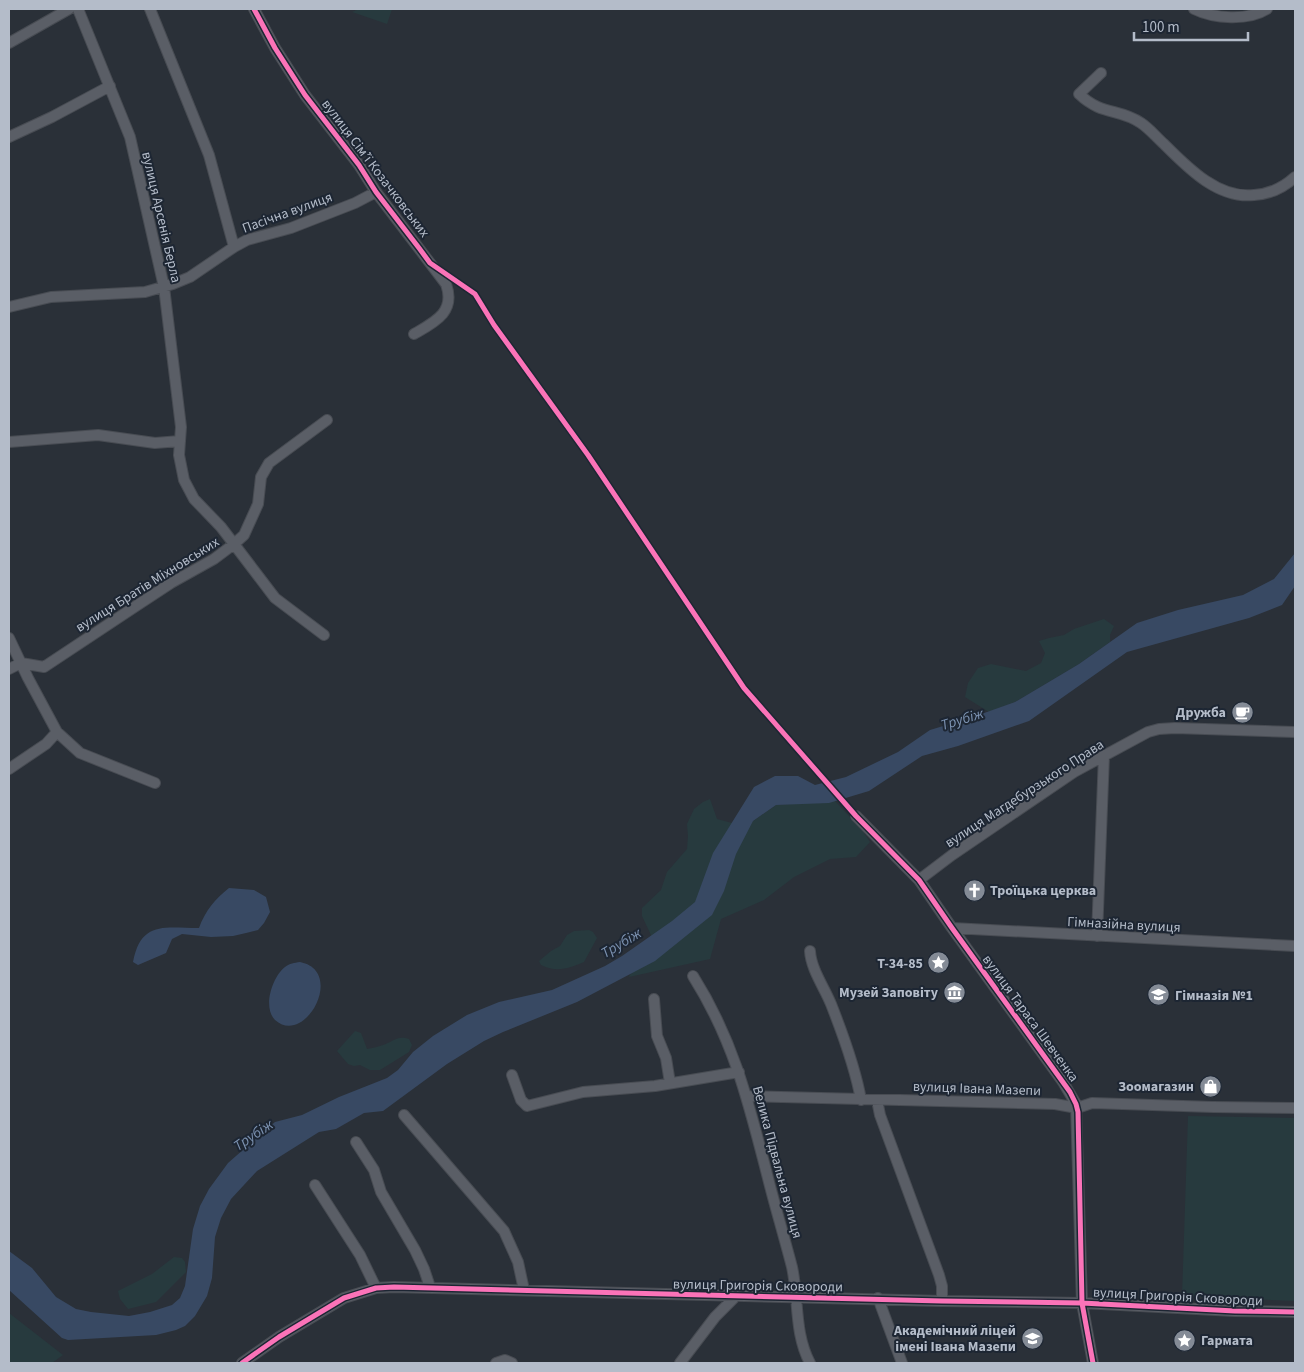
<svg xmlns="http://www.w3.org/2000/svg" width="1304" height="1372" font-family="'Source Sans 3',sans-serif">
<rect width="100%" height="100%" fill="#2a3038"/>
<path fill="#273a3e" d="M359,9H392L387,24L352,12Z
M1104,619L1114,626L1110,635V642L1079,664L1015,702L989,712L965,697L968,683L978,668L991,664L1026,671L1041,663L1045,653L1039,641L1049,638L1064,635L1074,629Z
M710,799L717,819L732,823L753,821L776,805L835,801L862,830L870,842L856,857L830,859L794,877L764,900L721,919L710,959L629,977L651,935L642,916V908L661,890L667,872L687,849L688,836L687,824L694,809L703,802Z
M589,930L593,932L597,938L584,962C569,968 558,973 541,965L539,961L551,951L560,946L567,935L574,931Z
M355,1031L361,1033L367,1049C372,1048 378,1047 383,1045C393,1042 397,1035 409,1039L412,1045L409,1052L380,1070H370L360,1065L354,1066L348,1064L337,1051Z
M1188,1116L1295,1118V1301L1182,1296Z
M174,1257L182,1258L185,1262L186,1272L156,1302L128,1309L120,1299L118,1291L152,1274Z
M9,1313L63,1355L52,1363H9Z"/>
<path fill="#384963" d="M1295,553V586L1282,605L1249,618L1127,652L1029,721L958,746L922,756L869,791L829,803L776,805L753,821L736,854L724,891L712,915L655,961L577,1002L503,1032L484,1041L447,1064L383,1111L364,1113L336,1129L319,1132L257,1171L231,1199L221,1218L215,1237L212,1278L207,1296L195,1316L185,1326L176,1330L156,1335L68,1340L62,1338L9,1290V1251L32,1268L56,1297L76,1309L91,1312L129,1316L150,1312L172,1305L180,1298L185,1286L193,1229L200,1206L209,1189L228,1163L275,1122L302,1115L339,1097L387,1078L398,1070L413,1052L433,1036L467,1015L499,1002L552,990L605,966L622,956L672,921L695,902L713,853L754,787L775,776H798L815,785L846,777L898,752L930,730L973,717L1015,702L1079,664L1137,623L1178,610L1243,595L1274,579Z
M229,888L254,890L266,897L270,912L264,923L258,930L246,933L233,936L211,937L182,934L172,939L166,953L138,965L133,962C141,920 165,928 199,928C205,911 215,899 229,888Z
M300,962C346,971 305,1047 275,1020C262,1007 273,976 285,967C290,963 294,963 300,962Z"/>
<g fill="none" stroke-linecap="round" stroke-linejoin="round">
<defs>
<path id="minor" d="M78,9L130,137L164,287L181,427L179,455L184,480L194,499L221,527L275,598L324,635
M150,9L209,155L234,247
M254,9L275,48L305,95L359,165L376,192L446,284C456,312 435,322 414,334
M1194,9C1214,19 1248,21 1267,9
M9,43L69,9
M1101,73L1079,94C1102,116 1119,108 1141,123C1150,129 1156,137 1164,144C1188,168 1218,199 1254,195C1271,194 1283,188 1295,177
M9,137L52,117L110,86
M9,307L51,297L145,292L173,284L190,277L234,247L247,240L291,228L355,203L376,192
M9,442L98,435L155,443L180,441
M9,638L28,678L57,732L80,753L155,783
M9,669L21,663L44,667L136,606L171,583L214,559L234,544L244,535L258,504L261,477L269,463L327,420
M9,769L46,744L57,732
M856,816L919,880L952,928L1063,1082L1076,1104L1082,1303L1093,1363
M919,880L952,855L1074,772L1148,732L1159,729L1175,728L1295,732
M952,928L1295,946
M1097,936L1104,755
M810,951C811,969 824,987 831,1004C842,1032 856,1071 861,1100
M693,976C736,1044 750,1109 770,1186C777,1213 785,1240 792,1267C799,1299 794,1333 810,1363
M654,999L657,1036L666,1058L670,1083
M512,1075L521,1100L527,1106L583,1092L655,1086L739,1072
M747,1096L1055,1104L1077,1108L1092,1103L1213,1107L1295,1108
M877,1100L880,1115L939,1275L942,1286V1301
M404,1115L504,1231L518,1262L524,1290
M356,1142L374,1170L381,1192L415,1250L424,1269L430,1287
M315,1185L360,1255L376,1288
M878,1298L902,1363
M242,1363L279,1337L344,1298L376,1288L394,1287L942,1301L1082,1303L1235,1311L1295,1312
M496,1363L505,1360L512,1363
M680,1363L715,1317L736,1296"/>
</defs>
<use href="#minor" stroke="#484c53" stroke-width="12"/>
<use href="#minor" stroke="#5a5e66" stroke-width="10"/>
<defs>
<path id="cycleway" d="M254,9L275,48L305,95L359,165L376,192L419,248L430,263L475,294L494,325L588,455L744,688L856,816L919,880L952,928L1070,1092L1076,1104L1078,1112L1082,1303L1093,1363
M242,1363L279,1337L344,1298L376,1288L394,1287L942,1301L1082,1303L1235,1311L1295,1312"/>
</defs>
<use href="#cycleway" stroke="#1d2633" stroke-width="8"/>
<use href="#cycleway" stroke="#fb73b8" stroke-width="5"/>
</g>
<defs>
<symbol id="cafe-disc" viewBox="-11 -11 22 22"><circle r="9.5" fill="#848b96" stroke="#1d2633"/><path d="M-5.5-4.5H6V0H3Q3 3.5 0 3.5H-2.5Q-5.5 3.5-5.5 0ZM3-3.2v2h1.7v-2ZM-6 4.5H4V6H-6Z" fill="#fff"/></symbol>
<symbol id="church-disc" viewBox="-11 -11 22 22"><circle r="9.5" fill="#848b96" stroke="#1d2633"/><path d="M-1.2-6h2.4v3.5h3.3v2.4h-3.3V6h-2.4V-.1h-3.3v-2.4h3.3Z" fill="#fff"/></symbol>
<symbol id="sight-disc" viewBox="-11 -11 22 22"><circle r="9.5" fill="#848b96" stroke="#1d2633"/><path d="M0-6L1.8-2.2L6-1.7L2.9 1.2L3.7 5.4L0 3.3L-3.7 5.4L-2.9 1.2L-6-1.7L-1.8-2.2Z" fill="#fff"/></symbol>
<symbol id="museum-disc" viewBox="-11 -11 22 22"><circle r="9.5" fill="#848b96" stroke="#1d2633"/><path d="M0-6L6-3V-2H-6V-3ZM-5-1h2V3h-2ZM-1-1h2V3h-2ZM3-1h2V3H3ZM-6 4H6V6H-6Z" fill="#fff"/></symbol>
<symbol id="school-disc" viewBox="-11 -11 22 22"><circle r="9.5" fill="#848b96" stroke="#1d2633"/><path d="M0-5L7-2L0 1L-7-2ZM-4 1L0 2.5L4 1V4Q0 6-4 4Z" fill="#fff"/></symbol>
<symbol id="shop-disc" viewBox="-11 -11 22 22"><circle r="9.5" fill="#848b96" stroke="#1d2633"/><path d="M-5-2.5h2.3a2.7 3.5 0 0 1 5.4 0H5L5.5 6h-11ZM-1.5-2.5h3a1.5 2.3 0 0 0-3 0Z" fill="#fff"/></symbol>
</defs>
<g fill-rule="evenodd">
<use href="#cafe-disc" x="1230" y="700" width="25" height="25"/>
<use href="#church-disc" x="962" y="878" width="25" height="25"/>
<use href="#sight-disc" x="926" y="950" width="25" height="25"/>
<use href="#museum-disc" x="942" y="980" width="25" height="25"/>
<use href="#school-disc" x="1146" y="982" width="25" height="25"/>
<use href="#shop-disc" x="1198" y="1074" width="25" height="25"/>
<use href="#school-disc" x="1020" y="1326" width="25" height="25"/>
<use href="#sight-disc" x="1172" y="1328" width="25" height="25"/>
</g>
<g text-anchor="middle" stroke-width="4" stroke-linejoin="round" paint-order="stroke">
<g font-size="14" fill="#b4bcc9" stroke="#1d2633">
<text transform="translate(376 168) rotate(53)" y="5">вулиця Сімʼї Козачковських</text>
<text transform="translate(287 212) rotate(-20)" y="5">Пасічна вулиця</text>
<text transform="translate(162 217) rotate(77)" y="5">вулиця Арсенія Берла</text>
<text transform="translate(147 584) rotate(-32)" y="5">вулиця Братів Міхновських</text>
<text transform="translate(1024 793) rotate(-33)" y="5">вулиця Магдебурзького Права</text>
<text transform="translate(1124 924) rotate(3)" y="5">Гімназійна вулиця</text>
<text transform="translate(1031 1018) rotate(54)" y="5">вулиця Тараса Шевченка</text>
<text transform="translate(977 1088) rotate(2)" y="5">вулиця Івана Мазепи</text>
<text transform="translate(778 1162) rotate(75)" y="5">Велика Підвальна вулиця</text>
<text transform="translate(758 1285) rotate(1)" y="5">вулиця Григорія Сковороди</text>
<text transform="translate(1178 1296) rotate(3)" y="5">вулиця Григорія Сковороди</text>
</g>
<g font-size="14" font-weight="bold" fill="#b4bcc9" stroke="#1d2633" text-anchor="end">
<text x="1226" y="717">Дружба</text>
<text x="990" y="895" text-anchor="start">Троїцька церква</text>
<text x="923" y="968">Т-34-85</text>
<text x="938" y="997">Музей Заповіту</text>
<text x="1175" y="1000" text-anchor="start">Гімназія №1</text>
<text x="1194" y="1091">Зоомагазин</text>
<text x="1016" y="1335">Академічний ліцей<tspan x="1016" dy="16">імені Івана Мазепи</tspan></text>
<text x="1201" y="1345" text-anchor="start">Гармата</text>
</g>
<g font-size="15" font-style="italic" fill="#7c92b1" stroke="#1d2633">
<text transform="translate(962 719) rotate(-17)" y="5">Трубіж</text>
<text transform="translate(621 943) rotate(-31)" y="5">Трубіж</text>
<text transform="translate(253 1135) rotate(-34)" y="5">Трубіж</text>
</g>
</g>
<rect width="1304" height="1372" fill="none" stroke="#b4bcc9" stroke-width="20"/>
<path d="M1134 32v8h114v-8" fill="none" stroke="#b4bcc9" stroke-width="2.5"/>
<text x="1142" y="32" font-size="15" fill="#b4bcc9" stroke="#1d2633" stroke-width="4" paint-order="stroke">100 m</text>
</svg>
